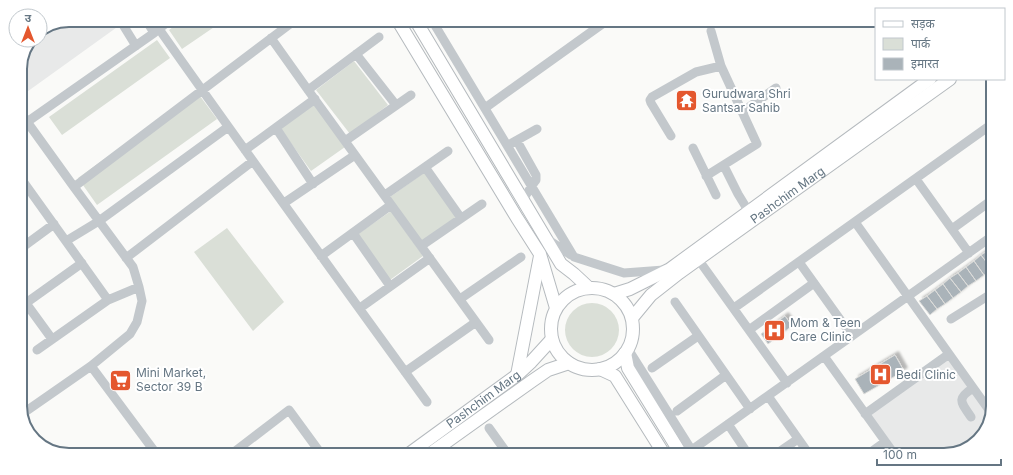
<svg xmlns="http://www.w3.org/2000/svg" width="1013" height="475" font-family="Inter,'Noto Sans Devanagari',sans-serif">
<defs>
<filter id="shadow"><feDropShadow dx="3.5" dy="-3.5" stdDeviation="1" flood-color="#0004"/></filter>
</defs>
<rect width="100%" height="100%" fill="#fafaf8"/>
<path fill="#e8e9e9" d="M69,20H127L24,94L20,88V66L32,40H40V32Z
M948,358L989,414V425L971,447L944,455H899L870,415Z"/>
<path fill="#dadfd7" d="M183,20L223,21L182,49L169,30Z
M157,40L170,58L62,135L49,117Z
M354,61L388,105L350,134L316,90Z
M197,92L217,119L97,205L78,178Z
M314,104L345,147L311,171L280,128Z
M425,172L457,217L422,242L390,197Z
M391,211L423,256L390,280L358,234Z
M227,228L284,302L253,331L194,252Z
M565 330a27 27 0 1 1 54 0a27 27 0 1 1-54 0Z"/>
<path fill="#aab3b9" stroke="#dcdcda" filter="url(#shadow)" d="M989,250L991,252V268L981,255Z
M981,255L991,268V270L984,275L974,261Z
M974,261L984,275L976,281L966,267Z
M966,267L976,281L968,286L958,273Z
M958,273L968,286L961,292L950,278Z
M950,278L961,292L953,298L943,284Z
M943,284L953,298L945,304L935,290Z
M935,290L945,304L937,309L927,296Z
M927,296L937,309L930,315L919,301Z
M785,316L792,326L768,344L761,334Z
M895,355L904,371L864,394L855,379Z"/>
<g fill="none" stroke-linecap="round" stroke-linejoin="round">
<defs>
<g id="major">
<path d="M398,21L517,218L540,254L556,308"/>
<path d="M416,21L561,264L574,274L589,288"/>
<circle cx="592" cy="329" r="41"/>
<path d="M614,294L630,289L670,269L930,79"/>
<path id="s1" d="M632,318L651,295L679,273L950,79"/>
<path d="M625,353L628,368L681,454"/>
<path d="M600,369L615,376L664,454"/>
<path d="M517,375L540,256"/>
<path id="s2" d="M410,453L517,375L531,362L552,339"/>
<path d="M431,453L532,381L548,370L569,363"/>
</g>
</defs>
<use href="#major" stroke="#b5babe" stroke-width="14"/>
<path stroke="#c3c8cc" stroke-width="9" d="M120,20L136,46
M146,20L154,33
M433,22L574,257L624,273L664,270
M159,29C247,154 337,278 427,402
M271,38L308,90L489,340
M356,54L396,105
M308,90L379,37
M485,108L605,22
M20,112L74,187L133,267L139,287L142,301L137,322L130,334L91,366L22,414
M742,112L776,88
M27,122L154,33L170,20
M276,128L313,184
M671,136L651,103L650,100L652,97L696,72L721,66
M345,141L411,95
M517,141L536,175V180C531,186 528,193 523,199
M512,143L537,129
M693,148L716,195
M245,150L315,99
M724,166L738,194L749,212
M425,167L461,218
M706,176L757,144L721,66L711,31
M20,177L108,300
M916,179L969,253
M74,187L294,21
M385,195L448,151
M284,203L355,155
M855,222L989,410
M952,229L992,200
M353,233L390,286
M547,239L571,255
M66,241L99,221L228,127
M421,246L482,204
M20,249L54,224
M321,256L391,205
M126,258L253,161
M799,262L852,336
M703,266L787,383
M20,295L52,339
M460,299L521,257
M675,302L750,409
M26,303L82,263
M360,308L430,258
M734,308L992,124
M951,319L991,294
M749,330L814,283
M628,349L694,454
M37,350L108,300L139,287
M824,356L895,455
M91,366L155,452
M652,368L698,336
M405,372L476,322
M768,396L809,454
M677,411L726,375
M865,414L949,354
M971,417C961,402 956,399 973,388
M728,424L748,454
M489,428L507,453
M696,447L991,237
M234,452L289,410L319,451L317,452
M776,454L798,439
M867,455L885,442"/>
<use href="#major" stroke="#fff" stroke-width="12"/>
</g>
<defs>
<symbol id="temple-square" viewBox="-11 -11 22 22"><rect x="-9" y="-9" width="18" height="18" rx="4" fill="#e4572e" stroke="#fff"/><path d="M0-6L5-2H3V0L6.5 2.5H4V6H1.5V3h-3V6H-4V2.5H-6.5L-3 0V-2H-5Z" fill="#fff"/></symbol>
<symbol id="hospital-square" viewBox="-11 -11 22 22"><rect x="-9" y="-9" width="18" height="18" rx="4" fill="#e4572e" stroke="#fff"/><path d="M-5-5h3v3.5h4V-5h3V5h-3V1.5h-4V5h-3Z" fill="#fff"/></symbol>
<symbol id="supermarket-square" viewBox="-11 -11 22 22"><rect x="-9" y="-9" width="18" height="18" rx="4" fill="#e4572e" stroke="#fff"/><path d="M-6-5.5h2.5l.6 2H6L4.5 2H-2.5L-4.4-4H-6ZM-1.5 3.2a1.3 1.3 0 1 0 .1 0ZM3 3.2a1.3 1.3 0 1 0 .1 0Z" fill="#fff"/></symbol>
</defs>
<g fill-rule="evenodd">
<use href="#temple-square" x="674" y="88" width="25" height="25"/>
<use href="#hospital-square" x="762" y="318" width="25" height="25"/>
<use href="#hospital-square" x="868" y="362" width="25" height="25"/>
<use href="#supermarket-square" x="108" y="368" width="25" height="25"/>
</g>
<g text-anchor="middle" stroke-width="4" stroke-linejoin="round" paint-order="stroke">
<g font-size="12" fill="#657683" stroke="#fff" text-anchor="start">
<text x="702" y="98">Gurudwara Shri<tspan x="702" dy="14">Santsar Sahib</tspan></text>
<text x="790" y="327">Mom &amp; Teen<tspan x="790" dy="14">Care Clinic</tspan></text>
<text x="136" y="377">Mini Market,<tspan x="136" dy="14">Sector 39 B</tspan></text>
<text x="896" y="379">Bedi Clinic</text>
</g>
<g font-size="12" fill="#657683" stroke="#fff">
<text dy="4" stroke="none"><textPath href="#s1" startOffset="199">Pashchim Marg</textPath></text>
<text dy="4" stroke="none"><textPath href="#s2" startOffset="91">Pashchim Marg</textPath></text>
</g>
</g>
<path d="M0 0H1013V475H0ZM69 27H944A42 42 0 0 1 986 69V406A42 42 0 0 1 944 448H69A42 42 0 0 1 27 406V69A42 42 0 0 1 69 27Z" fill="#fff" fill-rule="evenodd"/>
<path fill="none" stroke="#657683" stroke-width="2" d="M69 27H944A42 42 0 0 1 986 69V406A42 42 0 0 1 944 448H69A42 42 0 0 1 27 406V69A42 42 0 0 1 69 27Z"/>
<rect x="875" y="8" width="130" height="72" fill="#ffffff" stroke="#c1c8cd"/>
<rect x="883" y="21" width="20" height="6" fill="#ffffff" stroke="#c1c8cd"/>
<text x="911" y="28" font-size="12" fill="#657683">सड़क</text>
<rect x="883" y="38" width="20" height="12" fill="#dadfd7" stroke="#c1c8cd"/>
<text x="911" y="48" font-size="12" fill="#657683">पार्क</text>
<rect x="883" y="58" width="20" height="12" fill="#aab3b9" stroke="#c1c8cd"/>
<text x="911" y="68" font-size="12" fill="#657683">इमारत</text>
<g transform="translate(28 28)"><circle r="19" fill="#ffffff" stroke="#c1c8cd"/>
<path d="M0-3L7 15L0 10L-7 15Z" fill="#e4572e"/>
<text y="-6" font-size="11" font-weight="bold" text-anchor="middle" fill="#657683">उ</text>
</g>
<path d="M877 459v6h124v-6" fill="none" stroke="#657683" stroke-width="2"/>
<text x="883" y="459" font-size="12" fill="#657683" stroke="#ffffff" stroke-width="3" paint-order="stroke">100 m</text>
</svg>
